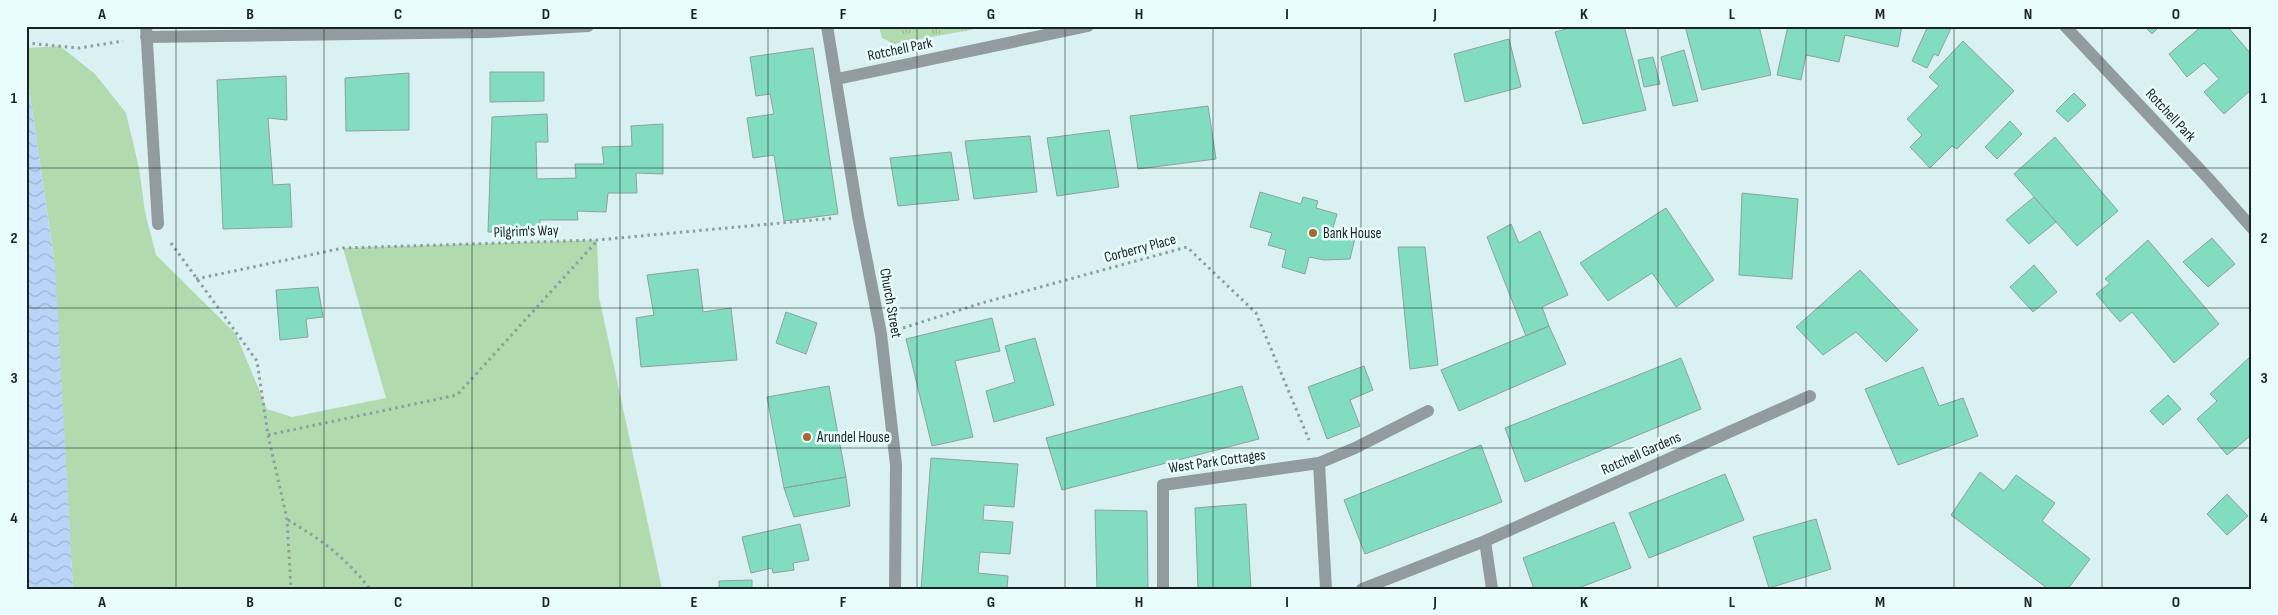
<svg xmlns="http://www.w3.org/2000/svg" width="2278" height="615" font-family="'Sofia Sans Condensed',sans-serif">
<defs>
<pattern id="grass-tufts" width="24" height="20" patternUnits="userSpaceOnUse" patternTransform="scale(1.25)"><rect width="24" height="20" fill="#b1daaf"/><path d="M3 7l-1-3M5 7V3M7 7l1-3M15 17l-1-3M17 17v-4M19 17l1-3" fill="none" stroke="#98bb96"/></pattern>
<pattern id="water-waves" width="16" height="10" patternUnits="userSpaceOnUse" patternTransform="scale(1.25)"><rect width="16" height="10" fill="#b9d4f8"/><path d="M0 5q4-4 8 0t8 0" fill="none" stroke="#9eb6d4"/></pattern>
</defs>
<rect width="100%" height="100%" fill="#d9f1f2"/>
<path fill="url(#grass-tufts)" d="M879,26H991L894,44L882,38Z"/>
<path fill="#b1daaf" d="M60,46L95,74L126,113L139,168L145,212L156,255L236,334L267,409L292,417L386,398L343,248L597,240L599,297L662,589H73L54,258L26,68L27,48Z"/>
<path fill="url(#water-waves)" d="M26,68L55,266L73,589H26Z"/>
<path fill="#82ddc0" stroke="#8ea29b" d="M1577,26H1624L1646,110L1583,124L1555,32Z
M1685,26H1759L1771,75L1702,90Z
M1788,26H1902L1898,47L1845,35L1839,62L1806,55L1801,80L1777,75Z
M1928,26H1952L1938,56L1934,54L1927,68L1912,61Z
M2144,26H2160L2152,34Z
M2202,26H2227L2252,55V89L2224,114L2204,92L2219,79L2204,63L2187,77L2169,54Z
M1509,39L1521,87L1465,102L1454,54Z
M1963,41L2014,91L1957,149L1952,146L1930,168L1910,147L1922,135L1907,119L1939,86L1929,77Z
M813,48L838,214L784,221L774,155L753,158L747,118L774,114L770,94L756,96L750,57Z
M1684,50L1698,101L1673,106L1661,57Z
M1653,57L1660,84L1644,87L1638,60Z
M490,72H544V101L490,102Z
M409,73V130L346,131L345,78Z
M286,76L287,120L268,118L273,185L290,184L292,227L223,229L217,80Z
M2074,93L2086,105L2068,122L2056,111Z
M1208,106L1216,159L1138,169L1130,116Z
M547,114L548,142H536L537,179L576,178L575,164H604L602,147L632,146L631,126L663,124V174L636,173L637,193H608L606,212L577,211L578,220H540L539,232H488L492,117Z
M2010,121L2022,134L1997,159L1985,147Z
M1109,130L1119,187L1057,196L1047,138Z
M1030,136L1037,192L974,199L965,141Z
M2055,137L2118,211L2077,246L2014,174Z
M951,152L959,200L898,206L890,158Z
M1260,192L1301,204L1303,197L1318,201L1316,208L1337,214L1333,228L1356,234L1350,259L1324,260L1309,257L1305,274L1282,267L1286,250L1268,245L1272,233L1250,227Z
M1742,193L1798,199L1792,279L1739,275Z
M2034,197L2056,222L2029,244L2006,220Z
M1666,208L1714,280L1676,307L1652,273L1608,301L1580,263Z
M1511,224L1519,243L1540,231L1568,295L1542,307L1549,326L1526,336L1487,237Z
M2212,238L2235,264L2208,287L2183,262Z
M2148,240L2219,324L2174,363L2132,312L2120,322L2096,294L2110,283L2105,279Z
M1398,247H1425L1438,365L1410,369Z
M2034,265L2057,292L2033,312L2010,287Z
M698,269L703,312L731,308L737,360L641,367L636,318L654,315L647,275Z
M1860,270L1918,330L1886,362L1856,332L1823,355L1796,327Z
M318,287L323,317L306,319L308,337L280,340L276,290Z
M786,312L817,323L806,354L776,343Z
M992,318L1000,351L955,361L973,437L932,446L906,339Z
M1549,326L1566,364L1459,411L1441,370Z
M1035,338L1054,405L994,422L986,391L1015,382L1005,346Z
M2251,356L2252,441L2249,437L2227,455L2197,419L2217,401L2210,394Z
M1681,358L1701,409L1525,482L1505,428Z
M1364,366L1373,390L1350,400L1360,426L1327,439L1308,387Z
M1923,367L1939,406L1963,398L1978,436L1898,465L1865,389Z
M829,386L846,477L784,488L767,397Z
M1242,386L1259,439L1062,490L1046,438Z
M2168,395L2181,409L2163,425L2150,411Z
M1481,445L1502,502L1365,554L1344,500Z
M931,458L1018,464L1014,507L984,505L983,520L1013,522L1010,554L980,552L978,573L1008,576L1007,589H921Z
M1980,472L2004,491L2016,475L2055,503L2042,521L2090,559L2068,589H2048L1951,515Z
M1725,474L1744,520L1649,558L1629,513Z
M846,477L850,506L794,517L784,488Z
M2227,494L2248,516L2227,535L2207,514Z
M1246,504L1251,589H1198L1195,508Z
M1095,510L1147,511L1148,589H1097Z
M1816,519L1831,569L1769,588L1753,537Z
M1614,522L1631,568L1576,589H1534L1523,558Z
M800,524L809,560L793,563L794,570L773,573L772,568L751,573L742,537Z
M752,580V589H719V581Z"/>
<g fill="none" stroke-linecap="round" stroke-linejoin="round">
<path stroke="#8c9e9f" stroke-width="3" stroke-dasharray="2.5 4" stroke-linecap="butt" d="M26,43L79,48L123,41
M171,243L257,361L268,435L287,519L291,589
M196,279L343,248L597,240L835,218
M903,328L982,303L1187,247L1256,313L1309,440
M268,435L457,395L597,241
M288,520C322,540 345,557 370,589"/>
<path stroke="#929b9f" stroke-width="12" d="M1326,589L1319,463L1355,448L1428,411"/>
<path stroke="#929b9f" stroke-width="12" d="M146,26L158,224
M827,26L858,216L881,334L896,465L895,589
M2065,26L2208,178L2252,228
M146,37L488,32L588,26
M837,79L1088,26
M1485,541L1810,396
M1163,589V485L1319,463
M1362,589L1485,541L1492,589"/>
</g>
<path fill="none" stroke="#1a2324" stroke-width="1" stroke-opacity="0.55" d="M176,26V589M324,26V589M472,26V589M620,26V589M768,26V589M917,26V589M1065,26V589M1213,26V589M1361,26V589M1510,26V589M1658,26V589M1806,26V589M1954,26V589M2102,26V589M26,168H2252M26,308H2252M26,448H2252"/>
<g fill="#a7682f" stroke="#eafdfe" stroke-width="2">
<circle cx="1313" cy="233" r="5"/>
<circle cx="807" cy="437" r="5"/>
</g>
<g text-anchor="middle" stroke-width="5" stroke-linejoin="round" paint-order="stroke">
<g font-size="15" fill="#1a2324" stroke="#eafdfe">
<text transform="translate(900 49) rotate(-12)" y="5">Rotchell Park</text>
<text transform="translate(2171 115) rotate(47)" y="5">Rotchell Park</text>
<text transform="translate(526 231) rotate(-2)" y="5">Pilgrim's Way</text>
<text transform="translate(1140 248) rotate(-15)" y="5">Corberry Place</text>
<text transform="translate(891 303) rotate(80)" y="5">Church Street</text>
<text transform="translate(1641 453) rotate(-24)" y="5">Rotchell Gardens</text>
<text transform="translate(1217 461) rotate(-8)" y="5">West Park Cottages</text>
</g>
<g font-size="15" fill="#1a2324" stroke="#eafdfe" text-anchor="start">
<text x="1323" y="238">Bank House</text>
<text x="817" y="442">Arundel House</text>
</g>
</g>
<rect width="2278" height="615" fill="none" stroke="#eafdfe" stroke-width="55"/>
<rect x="28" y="28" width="2222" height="560" fill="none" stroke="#1a2324" stroke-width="2"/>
<g font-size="16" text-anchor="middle" font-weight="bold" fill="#1a2324">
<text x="102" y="19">A</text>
<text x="250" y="19">B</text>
<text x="398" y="19">C</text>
<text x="546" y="19">D</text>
<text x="694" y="19">E</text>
<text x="843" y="19">F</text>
<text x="991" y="19">G</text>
<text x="1139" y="19">H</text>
<text x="1287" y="19">I</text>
<text x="1435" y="19">J</text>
<text x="1584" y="19">K</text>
<text x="1732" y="19">L</text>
<text x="1880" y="19">M</text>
<text x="2028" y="19">N</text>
<text x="2176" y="19">O</text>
<text x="14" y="103">1</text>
<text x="2264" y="103">1</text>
<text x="14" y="243">2</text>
<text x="2264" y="243">2</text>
<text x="14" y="383">3</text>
<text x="2264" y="383">3</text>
<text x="14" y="523">4</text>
<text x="2264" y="523">4</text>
<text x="102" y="607">A</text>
<text x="250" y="607">B</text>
<text x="398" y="607">C</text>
<text x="546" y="607">D</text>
<text x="694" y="607">E</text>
<text x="843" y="607">F</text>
<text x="991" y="607">G</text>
<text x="1139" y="607">H</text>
<text x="1287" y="607">I</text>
<text x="1435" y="607">J</text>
<text x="1584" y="607">K</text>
<text x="1732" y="607">L</text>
<text x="1880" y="607">M</text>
<text x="2028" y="607">N</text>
<text x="2176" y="607">O</text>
</g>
</svg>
